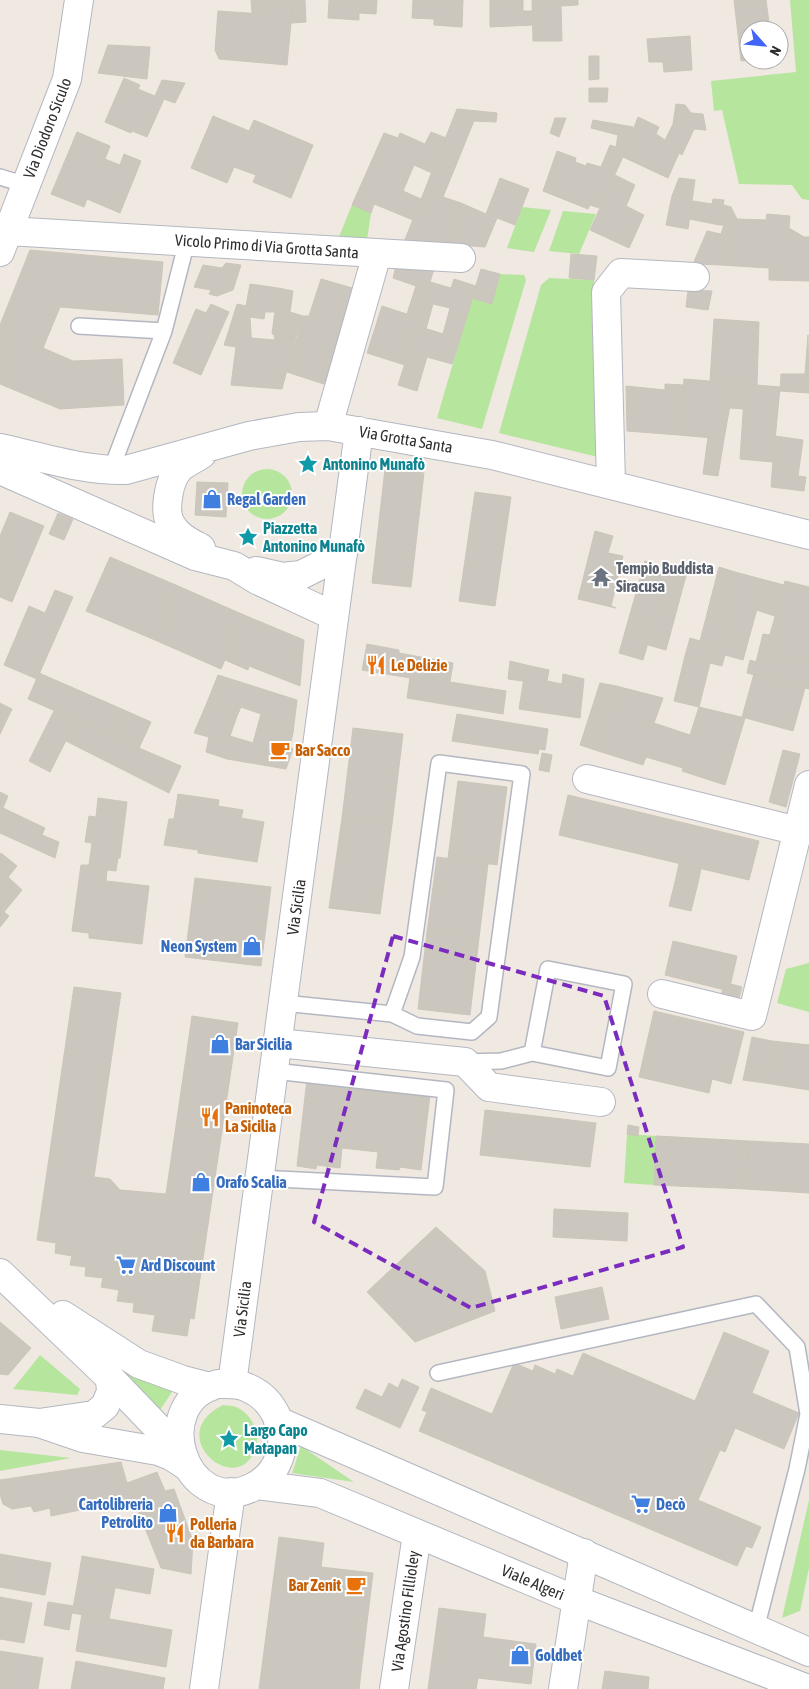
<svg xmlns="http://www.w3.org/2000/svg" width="809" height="1689" font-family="'Asap Condensed',sans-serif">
<rect width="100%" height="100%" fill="#efe9e1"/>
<path fill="#b6e59e" d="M790,0H809V200L802,199L792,185L739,184L722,110L714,111L711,81L796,72Z
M352,205L371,213L367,240L338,239Z
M522,207L551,210L534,252L507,248Z
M563,211L596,214L579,254L549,251Z
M500,274L524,275L526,280L482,429L437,418L472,298L492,303Z
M549,278L594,280L602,458L499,433L541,285Z
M242 494a25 25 0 1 1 50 0a25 25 0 1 1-50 0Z
M809,963V1012L777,1003L786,969Z
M627,1134L656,1136L654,1185L624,1183Z
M40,1355L80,1389L77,1395L13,1389Z
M116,1364L176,1386L160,1410Z
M223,1405C227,1406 233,1405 238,1408C251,1414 260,1432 256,1446C241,1502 160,1436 223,1405Z
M301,1446L354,1482L292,1473Z
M0,1450L71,1458L0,1471Z
M809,1500V1568L800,1611L782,1618Z"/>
<path fill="#cbc7bf" stroke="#cbc5ba" d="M251,0H264L263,14L252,13Z
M264,0L293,2L287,65L219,59L215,50L218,11L263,14Z
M271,0H305L306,22L291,23L293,2Z
M329,0H377L376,14L359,13V20L328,18Z
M413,0H463L462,27L434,25V19L412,18Z
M490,0H523V11H533V25L490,27Z
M532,0H578V5L561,6L562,41H533Z
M734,0H766L770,30H749V60H751L741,61Z
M690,36L692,70L664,72L663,62H649L647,39Z
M108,45L150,47L147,79L98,73Z
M589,56H599V79L589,80Z
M124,78L140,85L138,89L155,96L162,80L185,83L175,103L164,99L147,137L132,131L131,133L105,122Z
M589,88H608L607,102H589Z
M676,104L685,105L691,113L703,114L706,130L694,129L682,155L679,153L668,178L623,157L638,117L659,127L656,134L665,140L673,124Z
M457,109L478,111L443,197L461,203L445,244L404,242Z
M478,111L497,113L496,122L474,121Z
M213,116L249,131L254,120L313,145L291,198L253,182L256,175L234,167L227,183L191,168Z
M555,118H566L559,137L550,133Z
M593,120L633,127L623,157L599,208L590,205L588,209L543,191L557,151L576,158L575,162L586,166L587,163L601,167L610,145L616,147L618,135L591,128Z
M77,132L110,146L105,159L120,165L124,154L141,161L120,213L87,199L84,207L51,194Z
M431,132L446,138L432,173L414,165L403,191L421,199L413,220L374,204L371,213L352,205L384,133L398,138L400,133L425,144Z
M615,175L635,185L626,206L644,215L629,248L590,230Z
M500,178L529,189L515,225L497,218L485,247L445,244L461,203L486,214Z
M679,178L695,180L688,229L666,225L672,196Z
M713,199L724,200L720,225L689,219L693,201L712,204Z
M724,205L731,207L737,219L721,265L693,264L707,231L721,234L724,225H720Z
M767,214L790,216L789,228L804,237H809V281L769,280V268L721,265L737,219L766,220Z
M30,250L163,262L158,315L60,307L43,348L73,361L122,359L124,405L60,409L0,384V325Z
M571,254L597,256L594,280L569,278Z
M226,263L241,265L233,290L217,296L209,294L211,290L194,287L203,265L222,268Z
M396,266L434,269L419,318L407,314L416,286L393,278Z
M481,269L500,274L492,304L472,298Z
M321,279L356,289L348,319L344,317L337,341L342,343L327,385L287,372L303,316H309Z
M454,279L476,286L460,339L443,334L450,308L433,304L426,329L417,326L430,282L451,288Z
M250,284L278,288L274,312H265L264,319L250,317L251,333H228L237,304L246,306Z
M278,288L293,291L290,312L303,316L296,336L272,334Z
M688,290L712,291L708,310L686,307Z
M211,304L229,312L201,375L173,363L196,309L206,313Z
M382,306L419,318L405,365L367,353Z
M714,319L759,322L757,385L710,381Z
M417,326L460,339L452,364L427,357L417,391L398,385Z
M228,333H251V338L275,340L274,335L296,336L282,389L231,385L236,347L224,345Z
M808,335L809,393L780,391L781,374H805Z
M684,379L734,383L724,439L679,435Z
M734,383L745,384L744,409L730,408Z
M665,384L684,385L679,435L627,431L626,386L665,390Z
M745,384L780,387L773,462L740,459Z
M775,436L803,440L798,476L806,477L804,491L771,487Z
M708,437L724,439L718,476L703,474Z
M385,469L424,473L411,587L372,583Z
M197,482L228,483L226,517L195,515Z
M475,492L511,497L495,606L459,601Z
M10,512L44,526L12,602L0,597V536Z
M58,513L73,519L64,540L49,534Z
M595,531L613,536L608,553L623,556L611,606L616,608L578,599Z
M110,557L178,586L155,640L86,611Z
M645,561L670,568L643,660L619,653Z
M719,567L735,572L728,601L731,602L714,664L685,656L690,638L700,641Z
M670,568L687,572L666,650L648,645Z
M735,572L765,580L743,660L725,655L722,666L714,664L731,602L728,601Z
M765,580L784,585L775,616L756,610Z
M785,581L809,587V661L791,656V659L765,652Z
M178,586L244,615L221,669L155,640Z
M55,590L73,597L37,679L4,665L29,606L45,613Z
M244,615L304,640L300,686L249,666L248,670L225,660Z
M763,634L770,635L765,652L791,659V656L809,661V689L747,673L750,660L756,662Z
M367,644L399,650V653L453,663L450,682L506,691L503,714L407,698L410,678L362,670Z
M685,656L710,663L699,707L674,701Z
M510,661L526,665L523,681L508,679Z
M526,665L549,670L547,681L562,684L563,674L584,679L580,718L519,709Z
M39,673L124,710L112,736L28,699Z
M754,674L805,688L793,731L742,717Z
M218,675L297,700L293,733L259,721L261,714L241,707L237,716L206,705Z
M600,683L616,686L595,750L580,745Z
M616,686L663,698L654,723L690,735L699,707L745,718L725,785L682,771L683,768L646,757L643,765L595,750Z
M0,703L12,709L0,734Z
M206,705L237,716L230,736L253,743L259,721L293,733L290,746L293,749L286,769L227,759L206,752L209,737L194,733Z
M124,710L151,722L139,748L112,736Z
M54,711L76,721L50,772L29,761Z
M457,714L548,729L545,750L539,749L538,754L452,741Z
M76,721L181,766L169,793L66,741Z
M353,728L403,734L392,824L342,818Z
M783,750L800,754L786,807L769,802Z
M542,753L552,755L549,772L539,770Z
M458,781L507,787L497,865L448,858Z
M0,792L8,796L0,815Z
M178,794L219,800L218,806L243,810L241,818L264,822L257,862L198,853V850L164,845L169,819H174Z
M568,795L759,841L749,880L559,835Z
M98,798L127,802L120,858H118L116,871L107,870L106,881L149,886L142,944L89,938V933L72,931L81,865H89L92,843L85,842L89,816L96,817Z
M3,808L45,828L42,835L59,842L55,858L0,833V815Z
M342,818L392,824L380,914L329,908Z
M1,853L17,866L8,877L22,890L4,912L9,916L0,927V854Z
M437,857L488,864L479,938L427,932Z
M679,864L701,869L697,887L675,882Z
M195,878L271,887L261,966L185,957Z
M675,882L697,887L691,911L669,906Z
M427,932L479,938L470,1015L418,1009Z
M673,941L737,956L729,991L665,975Z
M731,984L742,987L738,1002L720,998L723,989L729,991Z
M74,987L121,993L94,1177L110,1179L120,1190L166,1194L192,1016L238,1023L194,1319L190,1318L187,1336L152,1331L155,1315L133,1312L134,1303L117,1301L119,1290L101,1287L103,1278L85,1276L86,1267L70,1265L72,1256L55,1253L56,1243L37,1240Z
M654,1011L744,1032L731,1084L712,1079L709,1093L639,1077Z
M752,1037L772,1041L765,1083L743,1080Z
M772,1041L809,1045V1090L765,1083Z
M307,1079L430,1095L421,1170L400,1167L399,1170L376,1168L378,1152L342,1148L340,1168L317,1165L316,1169L297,1166Z
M485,1110L596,1123L590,1167L480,1155Z
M628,1125L639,1127L638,1136L627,1134Z
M656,1136L749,1141L746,1189L654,1185Z
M749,1141L809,1144V1193L746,1189Z
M554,1209L628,1213L627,1241L553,1237Z
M436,1227L485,1271L495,1311L415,1342L367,1292Z
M602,1287L609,1319L561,1329L555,1297Z
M0,1322L31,1348L8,1375L0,1374Z
M724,1332L769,1351L752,1393L799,1413L784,1449L735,1428L725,1452L720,1450L698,1500L761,1527L752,1548L746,1546L737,1566L419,1431L427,1412L422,1410L431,1388L492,1414L514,1363L533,1371L535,1365L555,1374L557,1369L573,1376L583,1353L695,1401Z
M402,1379L419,1387L400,1428L356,1408L365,1389L382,1397L389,1383L398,1388Z
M121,1462L127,1483L134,1499L51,1516L50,1508L34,1512L31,1506L12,1509L3,1504L0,1494V1480Z
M157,1472L165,1491L174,1489L193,1541L191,1574L161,1568L127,1483Z
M279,1537L324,1543L321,1567L373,1573L359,1689H259Z
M0,1554L51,1563L45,1595L0,1587Z
M82,1556L154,1569L150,1594L78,1581Z
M78,1581L115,1588L109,1619L72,1613Z
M0,1597L32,1603L24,1643L0,1639Z
M48,1602L73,1606L69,1630L44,1625Z
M439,1608L486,1614L483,1637L536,1644L531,1684L478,1678L476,1689H428Z
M82,1614L172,1630L166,1667L76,1651Z
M0,1651L43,1658L38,1689H0Z
M76,1661L165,1678L163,1689H71Z
M605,1671L649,1677L648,1689H602Z"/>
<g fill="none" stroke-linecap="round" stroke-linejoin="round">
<defs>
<path id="service" d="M0,177L26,185
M79,326L164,331
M111,470L164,331L187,241
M548,969L624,984L608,1068L532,1053Z
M283,1003L392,1014L412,957L439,763L522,774L489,1017L472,1032L417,1026L392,1014
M465,1062L501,1061L532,1053
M259,1178L435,1187L446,1090L274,1071
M438,1373L756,1304L797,1347L808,1414L797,1469L756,1629"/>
<path id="minor" d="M8,231L461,258
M0,252L67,79L79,0
M328,426L377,254
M611,484L606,292L621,273L695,277
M587,779L798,831
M662,994L752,1016L809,785
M278,1043L465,1062L489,1087L601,1102
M0,1419L39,1423L94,1415L105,1406L111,1392L110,1378
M39,1423L83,1438L158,1451L171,1456L188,1467
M204,1689L231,1492
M394,1689L417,1534
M563,1689L584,1553"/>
<path id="tertiary" d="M0,448C41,457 84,471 126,470L249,436L299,427L328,426L492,455L809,535
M0,470L195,556L234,566L257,580L334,616
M201,548C190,542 177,536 171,524C163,511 169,480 179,469C185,463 195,459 202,454
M256,571L283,577L301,575L343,554
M0,1273L110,1378L157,1427L183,1456
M63,1315L139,1364L183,1380L210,1387
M218,1384C229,1384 239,1383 248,1388C274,1399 289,1431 279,1458C274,1472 264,1482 251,1488C184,1518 147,1402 218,1384Z
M232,1384L359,431
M278,1421L809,1652
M257,1485L320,1493L576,1600L808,1689"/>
</defs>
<use href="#service" stroke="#b4b7c1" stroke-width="18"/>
<use href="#minor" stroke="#b4b7c1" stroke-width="30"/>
<use href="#tertiary" stroke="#b4b7c1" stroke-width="30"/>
<use href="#service" stroke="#fff" stroke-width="15"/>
<use href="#minor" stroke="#fff" stroke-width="28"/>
<use href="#tertiary" stroke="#fff" stroke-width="28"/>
</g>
<path fill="none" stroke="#7b2cbf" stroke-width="4" stroke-dasharray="10 6" stroke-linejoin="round" d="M393,936L604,996L683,1247L471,1308L314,1222Z"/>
<defs>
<symbol id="sight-bare" viewBox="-9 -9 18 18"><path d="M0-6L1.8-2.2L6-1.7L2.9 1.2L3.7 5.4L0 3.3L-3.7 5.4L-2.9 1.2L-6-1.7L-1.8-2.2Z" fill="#0f9aa8" stroke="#fff" stroke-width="2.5" paint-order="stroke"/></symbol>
<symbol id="shop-bare" viewBox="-9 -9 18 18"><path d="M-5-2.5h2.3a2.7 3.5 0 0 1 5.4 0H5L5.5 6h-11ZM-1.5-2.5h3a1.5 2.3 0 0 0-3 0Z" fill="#3f7fe0" stroke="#fff" stroke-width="2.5" paint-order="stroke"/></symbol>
<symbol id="temple-bare" viewBox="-9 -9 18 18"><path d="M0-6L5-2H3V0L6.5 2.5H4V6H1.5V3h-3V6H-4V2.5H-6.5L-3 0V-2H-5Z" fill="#6b7280" stroke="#fff" stroke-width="2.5" paint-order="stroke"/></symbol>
<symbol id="restaurant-bare" viewBox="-9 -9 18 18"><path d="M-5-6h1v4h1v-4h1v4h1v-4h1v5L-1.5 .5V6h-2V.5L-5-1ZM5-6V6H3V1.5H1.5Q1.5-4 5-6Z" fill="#e8710a" stroke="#fff" stroke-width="2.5" paint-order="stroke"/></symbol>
<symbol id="cafe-bare" viewBox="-9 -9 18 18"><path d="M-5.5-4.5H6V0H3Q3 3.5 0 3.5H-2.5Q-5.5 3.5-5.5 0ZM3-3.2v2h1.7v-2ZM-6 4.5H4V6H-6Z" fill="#e8710a" stroke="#fff" stroke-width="2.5" paint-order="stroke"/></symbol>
<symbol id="supermarket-bare" viewBox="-9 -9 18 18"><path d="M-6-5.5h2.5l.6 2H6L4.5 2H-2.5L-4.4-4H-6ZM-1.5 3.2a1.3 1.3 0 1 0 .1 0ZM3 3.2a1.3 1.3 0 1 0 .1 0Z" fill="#3f7fe0" stroke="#fff" stroke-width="2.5" paint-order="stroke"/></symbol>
</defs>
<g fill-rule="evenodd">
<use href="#sight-bare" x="294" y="450" width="28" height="28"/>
<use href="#shop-bare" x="198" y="485" width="28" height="28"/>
<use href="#sight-bare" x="234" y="523" width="28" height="28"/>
<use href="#temple-bare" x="587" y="563" width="28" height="28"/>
<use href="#restaurant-bare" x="362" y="651" width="28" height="28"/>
<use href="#cafe-bare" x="266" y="736" width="28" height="28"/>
<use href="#shop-bare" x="238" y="932" width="28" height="28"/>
<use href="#shop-bare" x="206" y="1030" width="28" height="28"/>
<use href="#restaurant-bare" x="196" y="1103" width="28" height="28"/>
<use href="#shop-bare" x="187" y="1168" width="28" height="28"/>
<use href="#supermarket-bare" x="112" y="1251" width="28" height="28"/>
<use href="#sight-bare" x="215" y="1425" width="28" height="28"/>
<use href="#supermarket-bare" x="627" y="1490" width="28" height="28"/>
<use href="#shop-bare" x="154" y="1499" width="28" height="28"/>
<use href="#restaurant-bare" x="161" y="1519" width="28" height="28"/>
<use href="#cafe-bare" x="342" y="1571" width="28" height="28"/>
<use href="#shop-bare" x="506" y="1641" width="28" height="28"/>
</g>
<g text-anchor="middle" stroke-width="4" stroke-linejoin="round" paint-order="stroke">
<g font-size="16" fill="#2e2e2e" stroke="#fff">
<text transform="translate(47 128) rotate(-69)" y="6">Via Diodoro Siculo</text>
<text transform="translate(267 246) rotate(4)" y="6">Vicolo Primo di Via Grotta Santa</text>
<text transform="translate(406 439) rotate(10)" y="6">Via Grotta Santa</text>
<text transform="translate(296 907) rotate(-82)" y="6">Via Sicilia</text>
<text transform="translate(242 1309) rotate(-83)" y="6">Via Sicilia</text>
<text transform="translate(533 1582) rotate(23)" y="6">Viale Algeri</text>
<text transform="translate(405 1611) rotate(-82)" y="6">Via Agostino Fillioley</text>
</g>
<g font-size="16" font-weight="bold" fill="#0d838f" stroke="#fff" text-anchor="start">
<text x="323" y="470">Antonino Munafò</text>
<text x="263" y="534">Piazzetta<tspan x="263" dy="18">Antonino Munafò</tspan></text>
<text x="244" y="1436">Largo Capo<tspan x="244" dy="18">Matapan</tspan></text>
</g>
<g font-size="16" font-weight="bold" fill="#366cbe" stroke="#fff" text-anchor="start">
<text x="227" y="505">Regal Garden</text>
<text x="237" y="952" text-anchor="end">Neon System</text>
<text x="235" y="1050">Bar Sicilia</text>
<text x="216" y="1188">Orafo Scalia</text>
<text x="141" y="1271">Ard Discount</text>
<text x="153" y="1510" text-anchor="end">Cartolibreria<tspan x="153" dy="18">Petrolito</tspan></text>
<text x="656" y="1510">Decò</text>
<text x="535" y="1661">Goldbet</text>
</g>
<g font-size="16" font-weight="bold" fill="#5b616d" stroke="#fff" text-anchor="start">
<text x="616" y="574">Tempio Buddista<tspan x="616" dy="18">Siracusa</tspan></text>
</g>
<g font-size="16" font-weight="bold" fill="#c56008" stroke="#fff" text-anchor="start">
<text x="391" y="671">Le Delizie</text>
<text x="295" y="756">Bar Sacco</text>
<text x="225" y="1114">Paninoteca<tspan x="225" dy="18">La Sicilia</tspan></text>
<text x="190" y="1530">Polleria<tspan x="190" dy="18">da Barbara</tspan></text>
<text x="341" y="1591" text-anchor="end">Bar Zenit</text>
</g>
</g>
<g transform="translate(764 45) rotate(117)"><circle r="24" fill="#ffffff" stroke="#ababab"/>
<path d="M0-4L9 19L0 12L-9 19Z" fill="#4264fb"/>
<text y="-8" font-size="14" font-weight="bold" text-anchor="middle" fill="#2e2e2e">N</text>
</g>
</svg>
